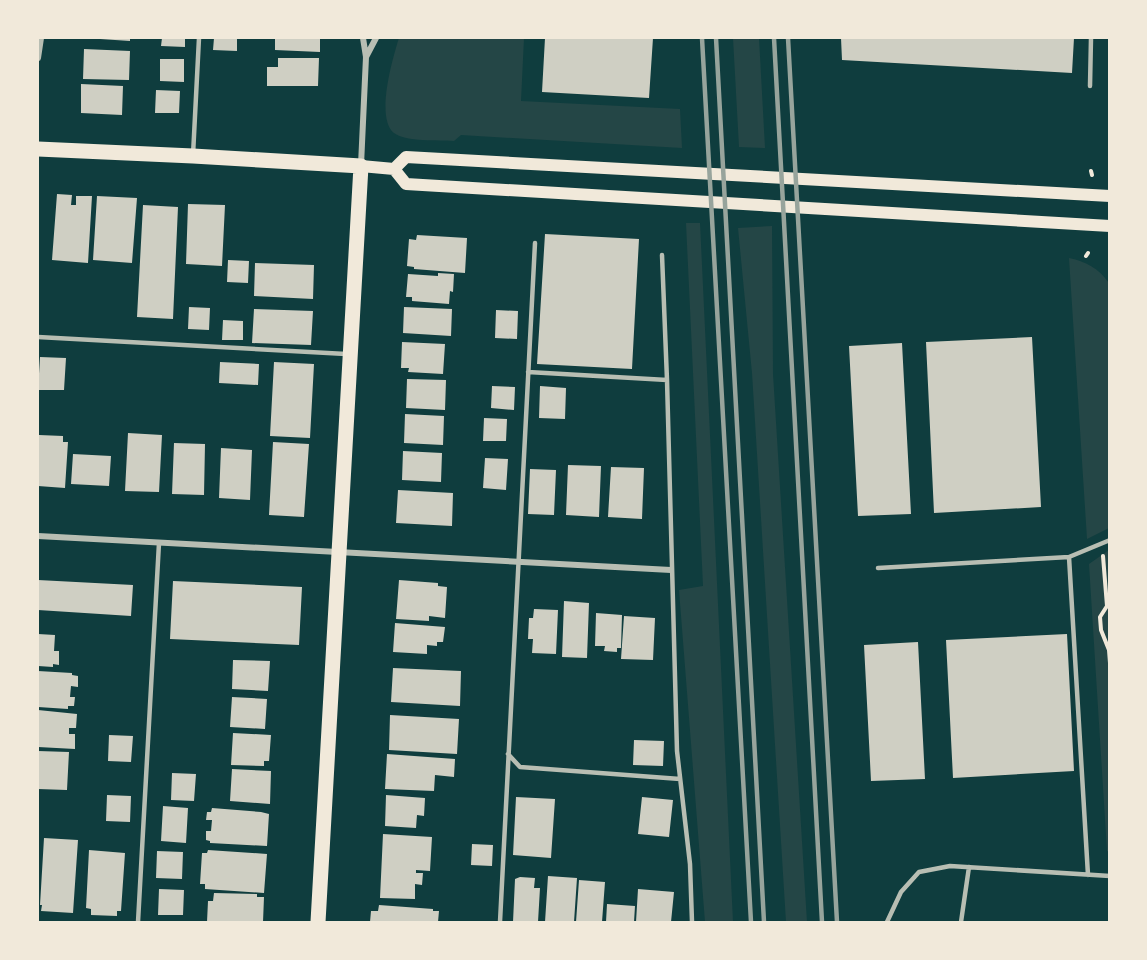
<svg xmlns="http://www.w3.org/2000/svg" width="1147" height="960" font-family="'Playfair Display',serif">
<rect width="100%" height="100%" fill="#0f3d3e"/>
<path fill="#244646" d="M399,38H524L521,101L680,109L682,148L461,135L454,141C439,140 406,142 394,133C375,118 393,57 399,38Z
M733,38H759L765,148L739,147Z
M686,223H700L733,922H705L679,590L703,586Z
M772,226L773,374L807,922H786L752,373L738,228Z
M1069,258C1087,262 1098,268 1109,283V528L1087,539Z
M1109,550V852L1107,851L1089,564Z"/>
<path fill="#cfcfc3" d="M100,38H130V41L100,39Z
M162,38H185V47L161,46Z
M214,38H237V51L213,50Z
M275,38H320V52L275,50Z
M545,38H653L649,98L542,92Z
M841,38H1074L1072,73L842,60Z
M84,49L130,51L129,80L83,79Z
M278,58H319L318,86H267V67H278Z
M160,59H184V82L160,81Z
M81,84L123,86L122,115L81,113Z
M156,90L180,91L179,113H155Z
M57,194L72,195L71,205H76V196H92L88,263L52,260Z
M97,196L137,198L132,263L93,260Z
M188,204L225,205L222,266L186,264Z
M143,205L178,207L173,319L137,317Z
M545,234L639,239L632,369L537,364Z
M417,235L467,238L465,273L414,269V267L407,266L409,239L416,240Z
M228,260L249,261L248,283L227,282Z
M255,263L314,265L313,299L254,296Z
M438,273L454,274L453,292L450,291L449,304L412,301V297H406L408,274L438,276Z
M189,307L210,308L209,330L188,329Z
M404,307L452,309L451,336L403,333Z
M254,309L313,311L311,345L252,343Z
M496,310L518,311L517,339L495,338Z
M223,320L243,321V340H222Z
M1032,337L1041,507L934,513L926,342Z
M402,342L445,344L443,374L408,372L409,368H401Z
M902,343L911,514L858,516L849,346Z
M40,357L66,358L64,390H38Z
M220,362L259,364L258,385L219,383Z
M274,362L314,364L310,438L270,436Z
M407,379L446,380L445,410L406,408Z
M492,386L515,387L514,410L491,408Z
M540,386L566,388L565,419L539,418Z
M405,414L444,416L443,445L404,443Z
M484,418L507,419L506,441H483Z
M128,433L162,435L159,492L125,491Z
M39,435L63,436V442H68L65,488L38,486Z
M273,442L309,444L304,517L269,515Z
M174,443L205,444L204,495L172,494Z
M221,448L252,450L250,500L219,498Z
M403,451L442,453L441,482L402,480Z
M73,454L111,456L109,486L71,484Z
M485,458L508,459L506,490L483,488Z
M568,465L601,466L599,517L566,515Z
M611,467L644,468L642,519L608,517Z
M530,469L556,470L554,515L528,514Z
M398,490L453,493L452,526L396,523Z
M38,580L133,585L131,616L38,610Z
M399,580L438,583V586L447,587L445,618L429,616V621L396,619Z
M173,581L302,587L299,645L170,639Z
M564,601L589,603L587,658L562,657Z
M534,609L558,610L556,654L532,653L533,639H528L529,618H533Z
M596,613L622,615L621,648H617V652L604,651L605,646H595Z
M624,616L655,618L653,660L621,659Z
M395,623L445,627L443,642H437V646L427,645V654L393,652Z
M38,634L55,635L54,651H59V665L53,664V667L38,666Z
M1067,634L1074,771L953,778L946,640Z
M918,642L925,779L871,781L864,645Z
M233,660L270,661L268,691L232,689Z
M393,668L461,671L460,706L391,702Z
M38,671L72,673V675L78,676V687L71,686L70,697H75L74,706H68V709L38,707Z
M232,697L267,699L265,729L230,727Z
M38,710L77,714L76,728H69V734H75V749L38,747Z
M390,715L459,719L457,754L389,750Z
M233,733L271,735L269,761H264V766L231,765Z
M109,735L133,736L131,762L108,761Z
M634,740L664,741L663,766L633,765Z
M38,751L69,752L67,790L38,789Z
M387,754L455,759L454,777L435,775L434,791L385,789Z
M232,769L271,771L270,804L230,801Z
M172,773L196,774L194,801L171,800Z
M107,795L131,796L130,822L106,821Z
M386,795L425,798L424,816L417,815L416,828L385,826Z
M516,797L555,799L551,858L513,855Z
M642,797L673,800L669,837L638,834Z
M163,806L188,808L186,843L161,841Z
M212,808L261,812L269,814L267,846L210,843V841L206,840V831H211L212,820H206L207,812H211Z
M383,834L432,837L430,871L416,870V873H423L422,885L415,884V899L380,898Z
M44,838L78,840L73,913L41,911L42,905H40Z
M472,844L493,845L492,866L471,865Z
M89,850L125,853L121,911H117V916L91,915V909L86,908Z
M208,850L267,854L264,893L205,889V884H200L202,853H207Z
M157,851L183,852L182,879L156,878Z
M548,876L577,878L574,922H545Z
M520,877L535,878L534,888H540L538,922H513L515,879Z
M579,880L605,882L602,922H576Z
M159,889L184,890L183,915H158Z
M638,889L674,892L671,922H636Z
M214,893L257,894V897H264L263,922H207L208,901H213Z
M607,904L635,906L634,922H606Z
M379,905L433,909V911H439L438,922H370L371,911H378Z"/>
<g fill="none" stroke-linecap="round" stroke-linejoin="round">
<path stroke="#f1e9da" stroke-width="4" d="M1091,171L1092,175
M1086,256L1088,253
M1103,556L1107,606L1100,617L1101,630L1109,650L1110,663"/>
<path stroke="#b8beb3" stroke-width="4.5" d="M1090,86L1091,38
M193,155L199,38
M662,255L667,380
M38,337L346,354
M528,372L667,380L677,751L690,864L692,922
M1069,557L1110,540
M878,568L1069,557L1088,875
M508,754L520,767L680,779
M138,922L159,543
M500,922L535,243
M887,922L901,892L919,872L950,866L1110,876
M961,922L969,867"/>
<path stroke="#b8beb3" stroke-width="6" d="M366,57L376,38
M38,58L41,38
M361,165L366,57L363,38
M38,536L671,570"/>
<path stroke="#f1e9da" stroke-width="12" d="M361,166L394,169L406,184L1110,226
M394,169L406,157L1110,196"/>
<path stroke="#f1e9da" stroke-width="15" d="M38,149L193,156L361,166L318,922"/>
<path stroke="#97a49c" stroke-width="4.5" d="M702,38L751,922
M716,38L764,922
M774,38L822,922
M788,38L837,922"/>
</g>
<rect width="1147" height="960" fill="none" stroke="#f1e9da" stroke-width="78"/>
</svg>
